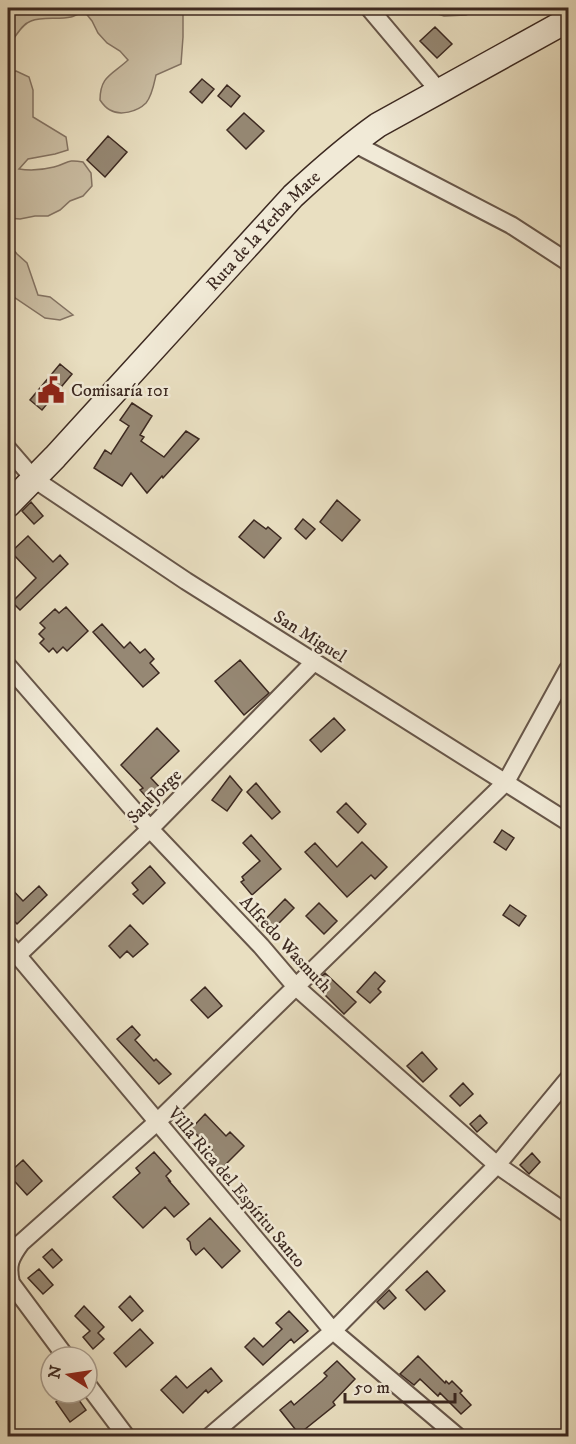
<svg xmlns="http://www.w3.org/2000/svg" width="576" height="1444" font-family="'IM FELL DW Pica',serif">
<rect width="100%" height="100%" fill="#e9dfc1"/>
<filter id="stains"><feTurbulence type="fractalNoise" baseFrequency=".00333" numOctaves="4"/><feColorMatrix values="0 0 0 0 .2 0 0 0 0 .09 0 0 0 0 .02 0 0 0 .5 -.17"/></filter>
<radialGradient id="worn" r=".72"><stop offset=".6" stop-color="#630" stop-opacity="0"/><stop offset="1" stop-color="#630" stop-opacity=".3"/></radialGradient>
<path fill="#ccc0a6" stroke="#847464" stroke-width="1.5" d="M8,8H183V37L181,64L156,75C154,84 152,96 146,103C137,112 120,116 110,110C106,108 102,103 100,100C100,76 112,75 128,60L120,51L107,43L98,33L92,21L84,11C80,13 75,16 71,17C58,20 43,16 31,21C20,25 16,38 8,45Z
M432,8H475L473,12L466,15L444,16L438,14Z
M16,71L29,77L33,90V117L66,137L68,150L55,154L28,159L19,169C31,171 42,170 54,167C69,163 66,159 83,162L91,173L92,186L83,196L70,201L60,210L48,216H35L20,219L8,218V74Z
M8,243L17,254L27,263L38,295L50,297L73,315L60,320L45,318L8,293Z"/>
<path fill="#968874" stroke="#3c2921" stroke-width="1.5" d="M435,27L452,44L437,58L420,41Z
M202,79L214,89L202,103L190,92Z
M227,85L240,96L231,107L218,96Z
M244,113L264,131L246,149L227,130Z
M108,136L127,152L105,177L87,160Z
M60,364L72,374L42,410L30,400Z
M132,403L152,416L140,435L144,437L141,441L164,457L186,431L199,439L163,478L162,476L147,493L131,473L122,486L94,468L105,450L111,454L129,426L120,420Z
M337,500L360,520L342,541L320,522Z
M31,502L43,516L34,524L22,511Z
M303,519L315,529L306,539L295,529Z
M254,520L266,529L268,527L281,538L264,558L239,537Z
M28,536L53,562L60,555L68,564L20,610L12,602L36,578L11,552Z
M66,607L88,631L67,651L63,647L57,653L53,648L49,652L40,643L44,639L39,634L45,628L40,623L55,609L59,613Z
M102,624L124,648L130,642L140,653L145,649L154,659L150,663L159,673L143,687L93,632Z
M240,660L269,693L244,715L215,681Z
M334,718L345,730L321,752L310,740Z
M157,728L179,751L151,778L164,792L152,803L140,790L143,788L121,765Z
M230,776L242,790L227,811L212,800Z
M256,783L280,812L272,819L247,792Z
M346,803L366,824L358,833L337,812Z
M502,830L514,838L506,850L494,842Z
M251,835L281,869L252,895L241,882L244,880L242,877L260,861L243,843Z
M362,842L387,867L375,879L371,875L347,897L305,852L315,843L337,867Z
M150,866L165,883L143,904L133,894L138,890L132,883Z
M8,885L23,901L39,886L47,895L17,924L8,914Z
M285,899L294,908L268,934L259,926Z
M319,903L337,921L324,934L306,916Z
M510,905L526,916L519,926L503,915Z
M130,925L148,944L133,957L127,951L120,958L109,946Z
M375,972L385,981L378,989L381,992L370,1003L357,992Z
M325,973L356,1002L344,1014L314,984Z
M205,987L222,1006L208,1018L191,1000Z
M132,1026L140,1035L135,1040L154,1061L156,1059L171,1074L159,1084L117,1039Z
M422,1052L437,1069L423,1082L407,1066Z
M463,1083L473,1094L460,1106L450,1096Z
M205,1114L226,1136L230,1132L244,1146L221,1169L207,1155L212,1150L191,1129Z
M480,1115L487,1123L477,1132L470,1124Z
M154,1152L171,1171L166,1176L170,1181H169L189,1204L174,1217L165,1207L143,1228L113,1197L140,1173L136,1168Z
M532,1153L540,1162L529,1174L520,1165Z
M23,1160L42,1181L27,1195L8,1174Z
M210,1218L240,1251L222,1268L204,1248L196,1255L191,1249L190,1242L187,1239Z
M52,1249L62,1260L53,1268L43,1257Z
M39,1269L53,1285L43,1294L28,1278Z
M427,1271L445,1291L425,1310L406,1290Z
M389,1290L396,1298L384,1309L377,1302Z
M130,1296L143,1311L132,1321L119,1307Z
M84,1306L104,1327L98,1333L104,1339L93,1349L83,1337L90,1331L75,1316Z
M289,1311L308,1331L294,1343L291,1339L263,1365L245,1347L254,1338L263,1347L282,1329L276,1323Z
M140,1329L153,1343L126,1367L114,1353Z
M418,1356L445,1383L446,1381L449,1384L452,1381L462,1391L460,1393L471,1405L461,1414L440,1393L438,1396L420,1379L414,1385L400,1374Z
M337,1361L355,1379L333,1402L335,1405L299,1434L280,1410L291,1401L294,1405L322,1381L327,1376L324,1373Z
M211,1368L222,1381L208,1393L206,1390L183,1413L161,1390L176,1376L187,1388Z
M68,1393H74L86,1410L70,1422L56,1402Z"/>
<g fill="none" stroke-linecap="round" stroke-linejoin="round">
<defs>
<path id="street" d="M369,8L439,91
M353,143L511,225L568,262
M8,449L34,479L186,581L568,822
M8,666L150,829L261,946L296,987L497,1165L568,1214
M8,944L333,1331L457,1436
M18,955L150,829L314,662
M66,1357L11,1283C7,1265 10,1258 21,1243L157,1122L506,782L568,669
M87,1384L126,1436
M210,1436L333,1331L497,1165L568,1079"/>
<g id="secondary">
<path id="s1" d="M8,505L55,457L293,196C320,171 347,147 378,125L568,20"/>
</g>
</defs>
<use href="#street" stroke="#675649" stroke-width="20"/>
<use href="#secondary" stroke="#3c2921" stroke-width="27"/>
<use href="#street" stroke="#f1ead7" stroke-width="16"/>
<use href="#secondary" stroke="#f1ead7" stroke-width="24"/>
</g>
<defs>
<symbol id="civic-bare" viewBox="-9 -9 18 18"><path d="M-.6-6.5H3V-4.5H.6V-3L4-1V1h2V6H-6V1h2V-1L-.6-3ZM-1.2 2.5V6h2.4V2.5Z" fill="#8f2418" stroke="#f1ead7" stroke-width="2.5" paint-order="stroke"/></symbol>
</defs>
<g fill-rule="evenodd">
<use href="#civic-bare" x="32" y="371" width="38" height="38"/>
</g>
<g text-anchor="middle" stroke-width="5" stroke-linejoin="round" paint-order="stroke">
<g font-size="18" fill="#3c2921" stroke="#f1ead7">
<text dy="6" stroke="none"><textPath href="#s1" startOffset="375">Ruta de la Yerba Mate</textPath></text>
<text transform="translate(310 636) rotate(32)" y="6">San Miguel</text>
<text transform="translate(154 796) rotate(-45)" y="6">San Jorge</text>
<text transform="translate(286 944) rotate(47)" y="6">Alfredo Wasmuth</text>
<text transform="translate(237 1187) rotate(50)" y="6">Villa Rica del Espíritu Santo</text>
</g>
<g font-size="18" fill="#3c2921" stroke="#f1ead7" text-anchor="start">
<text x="71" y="396">Comisaría 101</text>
</g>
</g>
<rect width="576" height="1444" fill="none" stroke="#e9dfc1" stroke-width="30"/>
<rect x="9" y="9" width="558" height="1426" fill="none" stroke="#3c2921" stroke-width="3"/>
<rect x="15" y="15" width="546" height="1414" fill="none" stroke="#3c2921" stroke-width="1.5"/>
<g transform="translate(69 1375) rotate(282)"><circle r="28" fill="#f1ead7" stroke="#a99d8e" stroke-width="1.5"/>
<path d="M0-4.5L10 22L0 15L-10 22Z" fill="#8f2418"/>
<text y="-9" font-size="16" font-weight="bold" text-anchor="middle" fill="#3c2921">N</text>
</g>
<path d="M345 1393v9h110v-9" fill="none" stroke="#3c2921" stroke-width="3"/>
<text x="354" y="1393" font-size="18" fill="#3c2921" stroke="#f1ead7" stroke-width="4.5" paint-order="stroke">50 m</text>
<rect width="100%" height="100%" filter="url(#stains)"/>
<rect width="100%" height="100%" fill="url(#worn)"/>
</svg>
